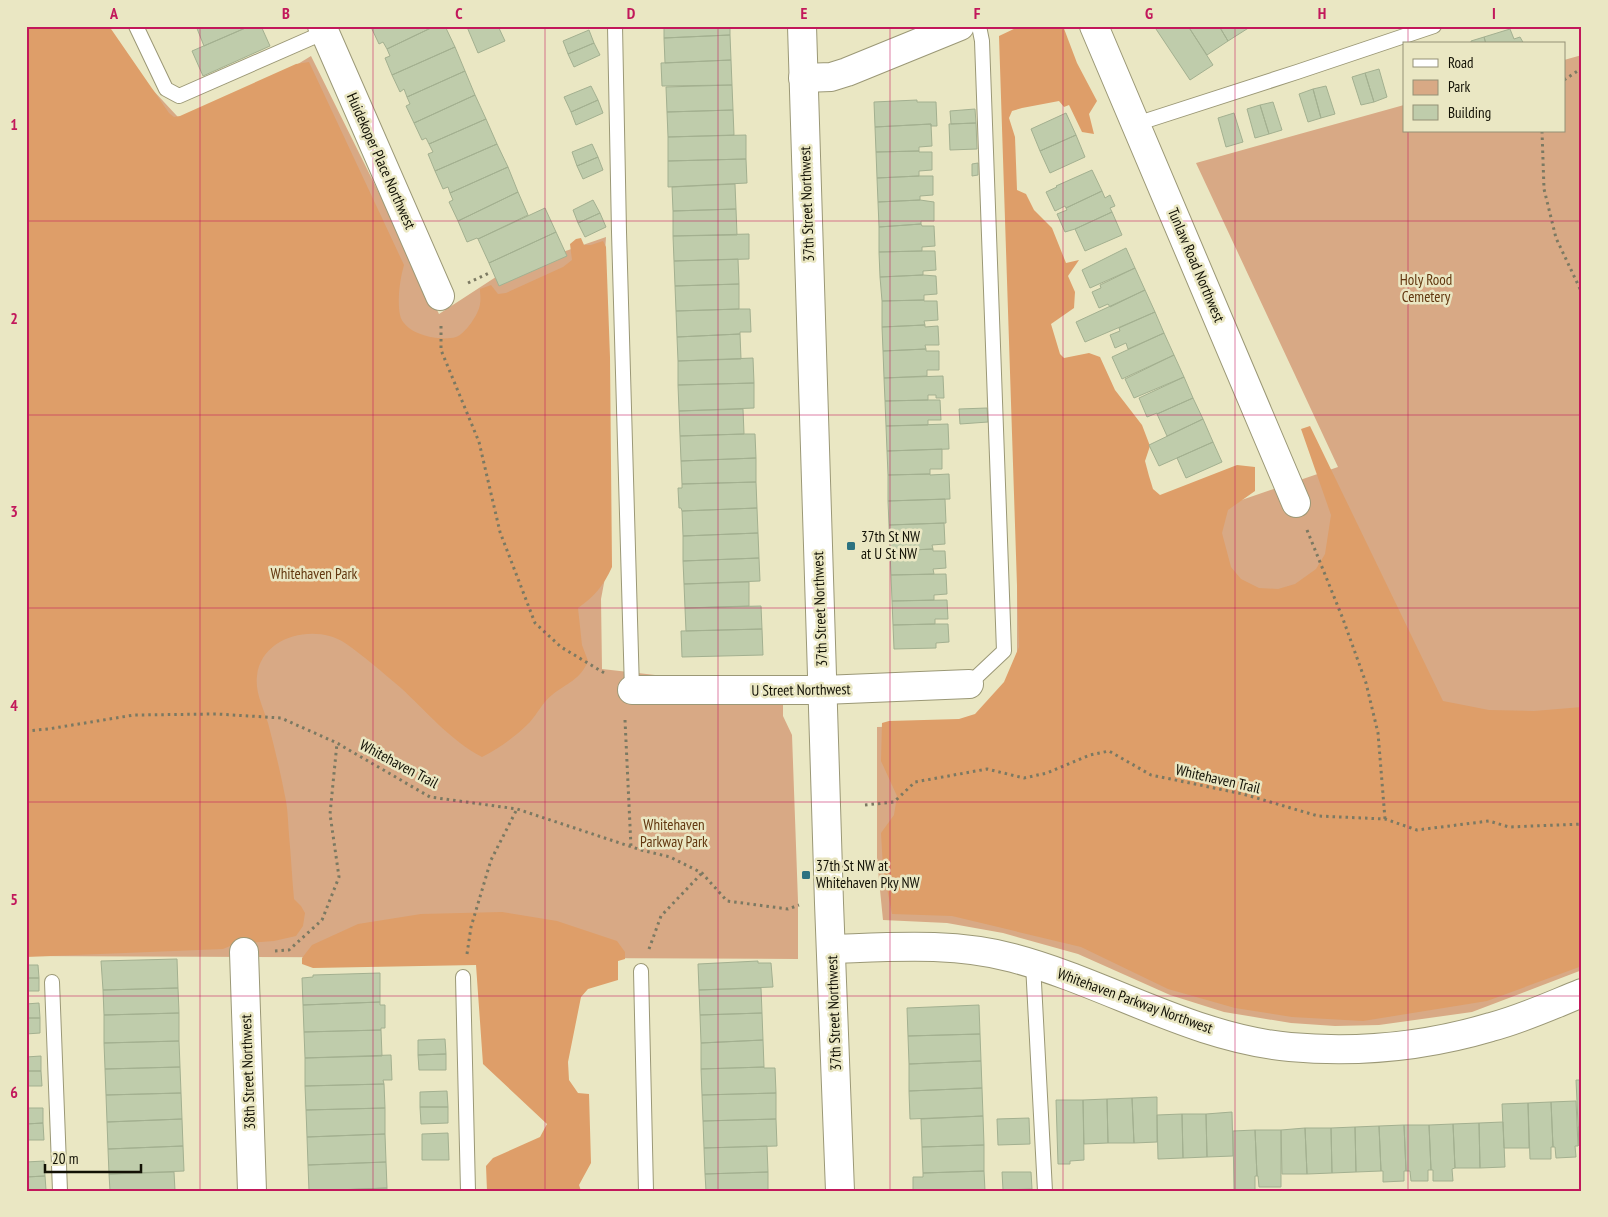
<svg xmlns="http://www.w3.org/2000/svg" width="1608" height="1217" font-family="'PT Sans Narrow',sans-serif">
<rect width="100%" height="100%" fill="#eae7c3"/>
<path fill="#d8a985" d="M26,26L137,73L190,130L311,56L439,314L502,273L606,237L603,283L606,442L611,546L601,599L602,669L664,676L783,679V716L792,735L798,901V959L26,956Z
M1582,55V970L1472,1012L1379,1025L1335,1026L1291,1023L1224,1012L1170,995L1078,954L1003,933L947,923L883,920L877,860V727L937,726L988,721L1017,683V577L1338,467L1196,163L1404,105V131H1564V60Z"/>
<path fill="#de9e69" d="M26,26H109L169,113L174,117L180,116L296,64L309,62L404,265C400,279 397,300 400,315C404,334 439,342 456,337C465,334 479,314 480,304C481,299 480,293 480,289L491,285L498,294L506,293L563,267L572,260L570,244L576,239L581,238L584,245H591L603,241L606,247L610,357L612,567C604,585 594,597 578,608L582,645L588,661C580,680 567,683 552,695C543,702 537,714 530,722C516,736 499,749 482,757C450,740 427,712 401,688C383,673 364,656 345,643C315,623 261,636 257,676C255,692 263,707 268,723C275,749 281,775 286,801C288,812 288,824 289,835C291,856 292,878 294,899L301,906L305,913L303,926L296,936L274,941L235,944L223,949L26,957Z
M1020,26H1063L1077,63L1097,101L1089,114L1094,134L1082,132L1069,105L1064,107L1059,101L1022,108L1012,111L1009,118L1015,137L1017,190L1026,194L1034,210L1052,228L1066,263L1079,260L1068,276L1075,292L1074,308L1051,324L1060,354L1064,358L1089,353L1100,357L1115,390L1142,425L1150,446L1145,461L1149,476L1153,489L1160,495L1237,465L1255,467V491L1228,510L1222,533L1231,567L1241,579L1259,588L1278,589L1295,584L1316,569L1325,554L1331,515L1301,429L1310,426L1443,701L1489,710L1534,711L1582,707V966L1487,1001L1363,1021L1292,1017L1235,1008L1168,989L1081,947L952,916L892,914L883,868L881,833L894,815L897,796L881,761L882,723L889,721L959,719L975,714L1004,682L1019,647L999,36Z
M502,912L557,921L617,941L625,952V959L618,961V980L588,989L581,997L568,1062L569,1080L578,1093L589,1094L591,1163L579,1185L581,1191H487L486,1166L493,1158L540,1137L547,1124L483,1064L476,965L313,968L302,964V958L312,945L358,924L421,914Z"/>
<path fill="#bfccab" stroke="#a3b090" d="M196,26H250L204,46Z
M250,26H261L270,46L203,76L192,51Z
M435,26H445L455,47L392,75L385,58L390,56L387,49Z
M435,26L387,49L383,42L379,44L371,27Z
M498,26L505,41L478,53L467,27Z
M664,26H730V35L664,38Z
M1154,26H1188L1213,65L1190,80Z
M1188,26H1219L1228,41L1207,55Z
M1219,26H1249L1250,27L1228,41Z
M1510,29L1514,39L1520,37L1524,44H1486L1484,37Z
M589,30L594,43L568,54L563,41Z
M730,35L731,60L665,63L664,38Z
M1484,37L1486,44H1471V41Z
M594,43L600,55L574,67L568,54Z
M455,47L465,71L407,97L404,89L400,92L392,75Z
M731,60L732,85L662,86L661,63Z
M1379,69L1387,97L1374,102L1365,73Z
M465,71L475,95L414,123L406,106L410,104L407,97Z
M1365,73L1374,102L1361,105L1352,77Z
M732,85L733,110L667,112L666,87Z
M591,86L598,100L571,112L564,97Z
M1326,86L1335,114L1321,118L1313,89Z
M1313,89L1321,118L1308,122L1299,94Z
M475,95L486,119L429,144L426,138L422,140L414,123Z
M598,100L603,113L576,125L571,112Z
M917,100V102H936L937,126H931V124L875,127L874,102Z
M1273,102L1282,130L1269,134L1260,105Z
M1260,105L1269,134L1255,138L1247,109Z
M975,109L976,123L951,124L950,111Z
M733,110L734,135L668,137L667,112Z
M1066,113L1076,135L1040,151L1031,129Z
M1234,113L1243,142L1226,147L1218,118Z
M486,119L497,144L435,171L428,154L433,152L429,144Z
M976,123L977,149L950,150L949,124Z
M931,124L932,146L919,147V151L876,152L875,127Z
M746,135V159L668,161V137Z
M1076,135L1085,157L1050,173L1040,151Z
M497,144L508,167L450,193L448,187L443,189L435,171Z
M592,144L598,157L577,166L572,152Z
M919,151V152H932V170L919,171V176L877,178L876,152Z
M598,157L603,170L583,179L577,166Z
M746,159L747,183L668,187V161Z
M978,163V175L972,176V164Z
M508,167L518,192L458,221L449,202L453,200L450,193Z
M1092,170L1102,191L1066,208L1065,206L1055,211L1046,192L1057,187L1056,186Z
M919,176H933V195L920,196V200L878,202L877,178Z
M735,184L736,209L673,211L672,187Z
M1102,191L1105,198L1110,195L1115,206L1110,208L1112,212L1075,229L1065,232L1057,214L1067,210L1066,208Z
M518,192L528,215L478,239L477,238L467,242L458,221Z
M593,200L600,213L578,223L573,210Z
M920,200L934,202V221H921V224L879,227L878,202Z
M545,208L556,232L489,263L478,239Z
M736,209L737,235L673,236V211Z
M1112,212L1122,235L1085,251L1075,229Z
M600,213L606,227L585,237L578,223Z
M921,224L922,226H934L935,246L922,247V251L879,252V227Z
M556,232L567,256L499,286L489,263Z
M749,234V259L674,261L673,236Z
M1126,248L1135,268L1090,288L1082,270Z
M922,251H935L936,270L923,271V275L880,277L879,252Z
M738,259L739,284L675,286L674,261Z
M1135,268L1145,290L1110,307L1108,304L1099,308L1092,292L1101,288L1100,285Z
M923,275L936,276L937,294L924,295V300L882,301L880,277Z
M739,284V309L676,311L675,286Z
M1145,290L1155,312L1085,342L1076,322Z
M924,300V301H937L938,320L924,321L925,325L882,327V301Z
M739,309H750L751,332H740V334L677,337L676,311Z
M1155,312L1164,333L1128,349L1126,343L1115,348L1110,335L1120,331L1119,328Z
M925,325V327L938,326L939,345H925L926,349L883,351L882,327Z
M1164,333L1174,355L1122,379L1112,357Z
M740,334L741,359L678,361L677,337Z
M926,349V351H939V370H927V376L884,378L883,351Z
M1174,355L1184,377L1134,398L1125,379Z
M753,358L754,383L678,385V361Z
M943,376L944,398H936V395H928V400L885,401L884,378Z
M1184,377L1193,398L1157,414V413L1147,417L1139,398Z
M754,383V408L679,411L678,385Z
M1193,398L1203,419L1167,436L1157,414Z
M928,400H940L941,420H928V425L886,426L885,401Z
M987,408L988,422L960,424L959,409Z
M743,409L744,434L680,436L679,411Z
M1203,419L1213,442L1159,466L1149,445Z
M948,424L949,449L887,451L886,426Z
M744,434H755L756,458L681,461L680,436Z
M1213,442L1222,462L1186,478L1177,458Z
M942,449V469H930V474L888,475L887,451Z
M756,458V482L682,484L681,461Z
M930,474V475L949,474L950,499L888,501V475Z
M756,482L757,508L682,511L681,508H679L678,488H682V484Z
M945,499L946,523L889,525L888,501Z
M757,508L758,533L683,536L682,511Z
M944,523L945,544L932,545L933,549L890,551L889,525Z
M758,533L759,558L683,561V536Z
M933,549V551H945L946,568L933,569L934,574L891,575L890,551Z
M759,558L760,581L684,584L683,561Z
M946,574L947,594L934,595V600L892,601L891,575Z
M749,582V606L685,608L684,584Z
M947,600L948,619H935V624L893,625L892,601Z
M761,606L762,629L686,631L685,608Z
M935,624H948L949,642L936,643V648L894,649L893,625Z
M762,629L763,655L682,657L681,631Z
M177,959L178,988L103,990L101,961Z
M758,961V963H771L773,987L699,990L698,964Z
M26,965H38L39,978H26Z
M380,973V1002L303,1005L302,978L313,977V975Z
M26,978H39V991H26Z
M178,988L179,1013L104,1015L103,990Z
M761,988L762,1013L700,1015L699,990Z
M380,1002V1005H385V1028H381V1030L304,1032L303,1005Z
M39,1003L40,1018H26V1004Z
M979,1005L980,1034L908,1036L907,1008Z
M179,1013V1041L104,1043V1015Z
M762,1013L763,1040L701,1043L700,1015Z
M26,1018H40V1033L26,1034Z
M381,1030L382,1056L305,1058L304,1032Z
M980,1034L981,1061L909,1064L908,1036Z
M445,1039L446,1054L418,1055V1040Z
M763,1040L764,1067L701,1069V1043Z
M179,1041L180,1067L105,1069L104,1043Z
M446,1054V1070H419L418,1055Z
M391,1055L392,1080H383L384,1084L305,1086V1058Z
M41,1056V1071H26V1057Z
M981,1061L982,1088L909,1091V1064Z
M180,1067L181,1093L106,1095L105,1069Z
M764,1067V1068H775L776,1093L702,1095L701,1069Z
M26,1071H41L42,1086H26Z
M1576,1080H1582V1127H1578L1579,1146Z
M384,1084L385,1108L306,1110L305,1086Z
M982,1088L983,1116L910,1119L909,1091Z
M447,1091L448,1107H420V1092Z
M181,1093L182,1119L107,1122L106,1095Z
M776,1093V1119L703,1121L702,1095Z
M1157,1097V1142L1134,1143L1132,1098Z
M1132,1098L1134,1143H1108L1107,1099Z
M1107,1099L1108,1143L1084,1144L1083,1100Z
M1056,1100H1083L1084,1160L1070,1161V1164H1058Z
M1576,1101L1578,1146H1575L1576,1157L1556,1158L1555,1147H1553L1551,1102Z
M1551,1102L1553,1147H1551V1159H1530L1528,1103Z
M1528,1103L1529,1148H1504L1502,1104Z
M420,1107H448V1123L421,1124Z
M26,1108H43V1123L26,1124Z
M385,1108V1134L307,1137L306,1110Z
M1232,1112L1233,1156L1207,1157L1206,1114Z
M1182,1114H1206L1207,1157L1183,1158Z
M1182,1114L1183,1158L1158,1159L1157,1115Z
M983,1116L984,1145L922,1147L921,1119Z
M1029,1118L1030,1144L998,1145L997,1119Z
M182,1119L183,1146L108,1149L107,1122Z
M776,1119L777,1146L704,1148L703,1121Z
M1503,1122L1505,1167L1480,1168L1479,1123Z
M43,1123L44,1140H26V1124Z
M1479,1123L1480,1168H1455L1453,1124Z
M1453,1124L1455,1168L1452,1169L1453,1181H1433V1170H1431L1429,1125Z
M1404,1125L1406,1171H1404V1181L1383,1182V1171H1381L1379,1126Z
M1404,1125H1429L1431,1170H1428V1181H1411L1410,1171H1406Z
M1379,1126L1381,1171L1356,1172L1355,1127Z
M1355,1127L1356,1172L1332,1173L1331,1128Z
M1305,1128L1307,1174H1282L1281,1130Z
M1305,1128H1331L1332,1173L1307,1174Z
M1255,1130H1281V1187H1259L1258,1176H1257Z
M1255,1130L1257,1176H1255V1191H1234L1233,1131Z
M448,1133L449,1160H422V1134Z
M385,1134L386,1162L308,1165L307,1137Z
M984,1145V1171L923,1173L922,1147Z
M183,1146L184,1171L109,1174L108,1149Z
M767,1146L768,1172L705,1174L704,1148Z
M44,1161L45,1176L26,1177V1162Z
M386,1162L387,1188L309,1191L308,1165Z
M984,1171L985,1191H913V1177H923V1173Z
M174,1172L175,1191H110L109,1174Z
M768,1172V1191H706L705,1174Z
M1002,1172H1031L1032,1189L1003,1190Z
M45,1176L46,1190L26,1191V1177Z
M387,1188V1191H314Z"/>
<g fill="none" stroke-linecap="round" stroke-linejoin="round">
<defs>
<path id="service" d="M136,26L166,89L179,96L325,32
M615,26L619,232L632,690
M1136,124L1297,72L1434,26
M969,684L1004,651L982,41L979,26
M1033,964L1045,1191
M641,971L646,1191
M463,977L468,1191
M52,982L60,1191"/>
<path id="minor" d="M322,26L440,296
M1094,26L1296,503
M803,78L831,77L847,72L960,26
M632,690H823L969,684
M831,949C892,947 954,942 1013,958C1107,983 1192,1038 1290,1047C1357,1053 1427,1046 1491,1027C1522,1019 1552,1005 1582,993
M244,952L252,1191"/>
<path id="tertiary" d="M802,26L829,903L840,1191"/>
</defs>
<use href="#service" stroke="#9b9876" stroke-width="16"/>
<use href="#minor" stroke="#9b9876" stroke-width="30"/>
<use href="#tertiary" stroke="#9b9876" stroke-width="30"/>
<path stroke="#7b7962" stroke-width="3" stroke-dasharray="2.5 4" stroke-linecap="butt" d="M1564,80L1582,68
M1542,131L1544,189L1556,238L1582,293
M468,283L489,273
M441,326V350L479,442L500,532L535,623L561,647L606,674
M1307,530L1343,619L1366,683L1378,733L1385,819
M625,720L631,847
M26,731L48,729L134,715L217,714L281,718L337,743L430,797L517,809L641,850L670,857L702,873L727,901L788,909L799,905
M865,805L894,802L915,782L987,769L1024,778L1047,773L1090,755L1109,751L1151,775L1243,794L1318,816L1385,819L1417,830L1489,821L1509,827L1582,824
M649,949L661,916L702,873
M275,951L289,950L322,920L339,877L330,814L337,743
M467,954L471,927L491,860L517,809"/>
<use href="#service" stroke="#fff" stroke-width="14"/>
<use href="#minor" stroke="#fff" stroke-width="28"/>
<use href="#tertiary" stroke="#fff" stroke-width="28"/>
</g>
<path fill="none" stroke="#c2185b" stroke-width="1" stroke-opacity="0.55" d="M200,26V1191M373,26V1191M545,26V1191M718,26V1191M890,26V1191M1063,26V1191M1235,26V1191M1408,26V44M1408,131V1191M26,221H1582M26,415H1582M26,608H1582M26,802H1582M26,996H1582"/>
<g fill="#2c7280" stroke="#eae7c3" stroke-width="2">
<rect x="846" y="541" width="10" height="10" rx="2.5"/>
<rect x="801" y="870" width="10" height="10" rx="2.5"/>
</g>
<g text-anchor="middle" stroke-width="5" stroke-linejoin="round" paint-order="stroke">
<g font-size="15" fill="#121105" stroke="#eae7c3">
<text transform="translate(381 161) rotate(66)" y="5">Huidekoper Place Northwest</text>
<text transform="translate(807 204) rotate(-92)" y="5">37th Street Northwest</text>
<text transform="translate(1196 265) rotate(67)" y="5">Tunlaw Road Northwest</text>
<text transform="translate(820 609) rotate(-92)" y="5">37th Street Northwest</text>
<text transform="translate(801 690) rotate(-1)" y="5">U Street Northwest</text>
<text transform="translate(399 764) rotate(28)" y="5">Whitehaven Trail</text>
<text transform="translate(1218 779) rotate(13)" y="5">Whitehaven Trail</text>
<text transform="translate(1135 1001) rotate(20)" y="5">Whitehaven Parkway Northwest</text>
<text transform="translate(834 1013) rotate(-92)" y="5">37th Street Northwest</text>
<text transform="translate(248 1072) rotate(-92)" y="5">38th Street Northwest</text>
</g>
<g font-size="15" fill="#62370f" stroke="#eae7c3">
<text x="1426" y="285">Holy Rood<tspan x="1426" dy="17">Cemetery</tspan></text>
<text x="314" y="579">Whitehaven Park</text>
<text x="674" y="830">Whitehaven<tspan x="674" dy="17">Parkway Park</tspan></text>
</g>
<g font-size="15" fill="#121105" stroke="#eae7c3" text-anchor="start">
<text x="861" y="542">37th St NW<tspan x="861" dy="17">at U St NW</tspan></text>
<text x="816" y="871">37th St NW at<tspan x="816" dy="17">Whitehaven Pky NW</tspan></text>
</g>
</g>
<rect width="1608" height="1217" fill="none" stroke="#eae7c3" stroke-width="55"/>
<rect x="1403" y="42" width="162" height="90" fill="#eae7c3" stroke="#949177"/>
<rect x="1413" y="59" width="25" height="8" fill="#ffffff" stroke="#949177"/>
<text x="1448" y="68" font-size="15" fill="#121105">Road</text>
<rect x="1413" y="80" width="25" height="15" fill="#d8a985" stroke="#949177"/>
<text x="1448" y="92" font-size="15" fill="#121105">Park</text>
<rect x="1413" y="105" width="25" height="15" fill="#bfccab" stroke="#949177"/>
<text x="1448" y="118" font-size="15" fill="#121105">Building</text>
<path d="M45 1164v8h96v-8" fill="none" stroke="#121105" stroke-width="2.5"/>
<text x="52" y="1164" font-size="15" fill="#121105" stroke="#eae7c3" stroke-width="4" paint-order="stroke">20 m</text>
<rect x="28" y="28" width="1552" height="1162" fill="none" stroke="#c2185b" stroke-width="2"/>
<g font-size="16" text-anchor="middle" font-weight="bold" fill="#c2185b">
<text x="114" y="19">A</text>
<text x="286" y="19">B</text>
<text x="459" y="19">C</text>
<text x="631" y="19">D</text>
<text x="804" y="19">E</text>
<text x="977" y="19">F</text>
<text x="1149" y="19">G</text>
<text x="1322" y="19">H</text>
<text x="1494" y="19">I</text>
<text x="14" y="130">1</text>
<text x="14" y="324">2</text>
<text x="14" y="517">3</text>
<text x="14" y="711">4</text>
<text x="14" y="905">5</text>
<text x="14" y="1098">6</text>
</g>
</svg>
